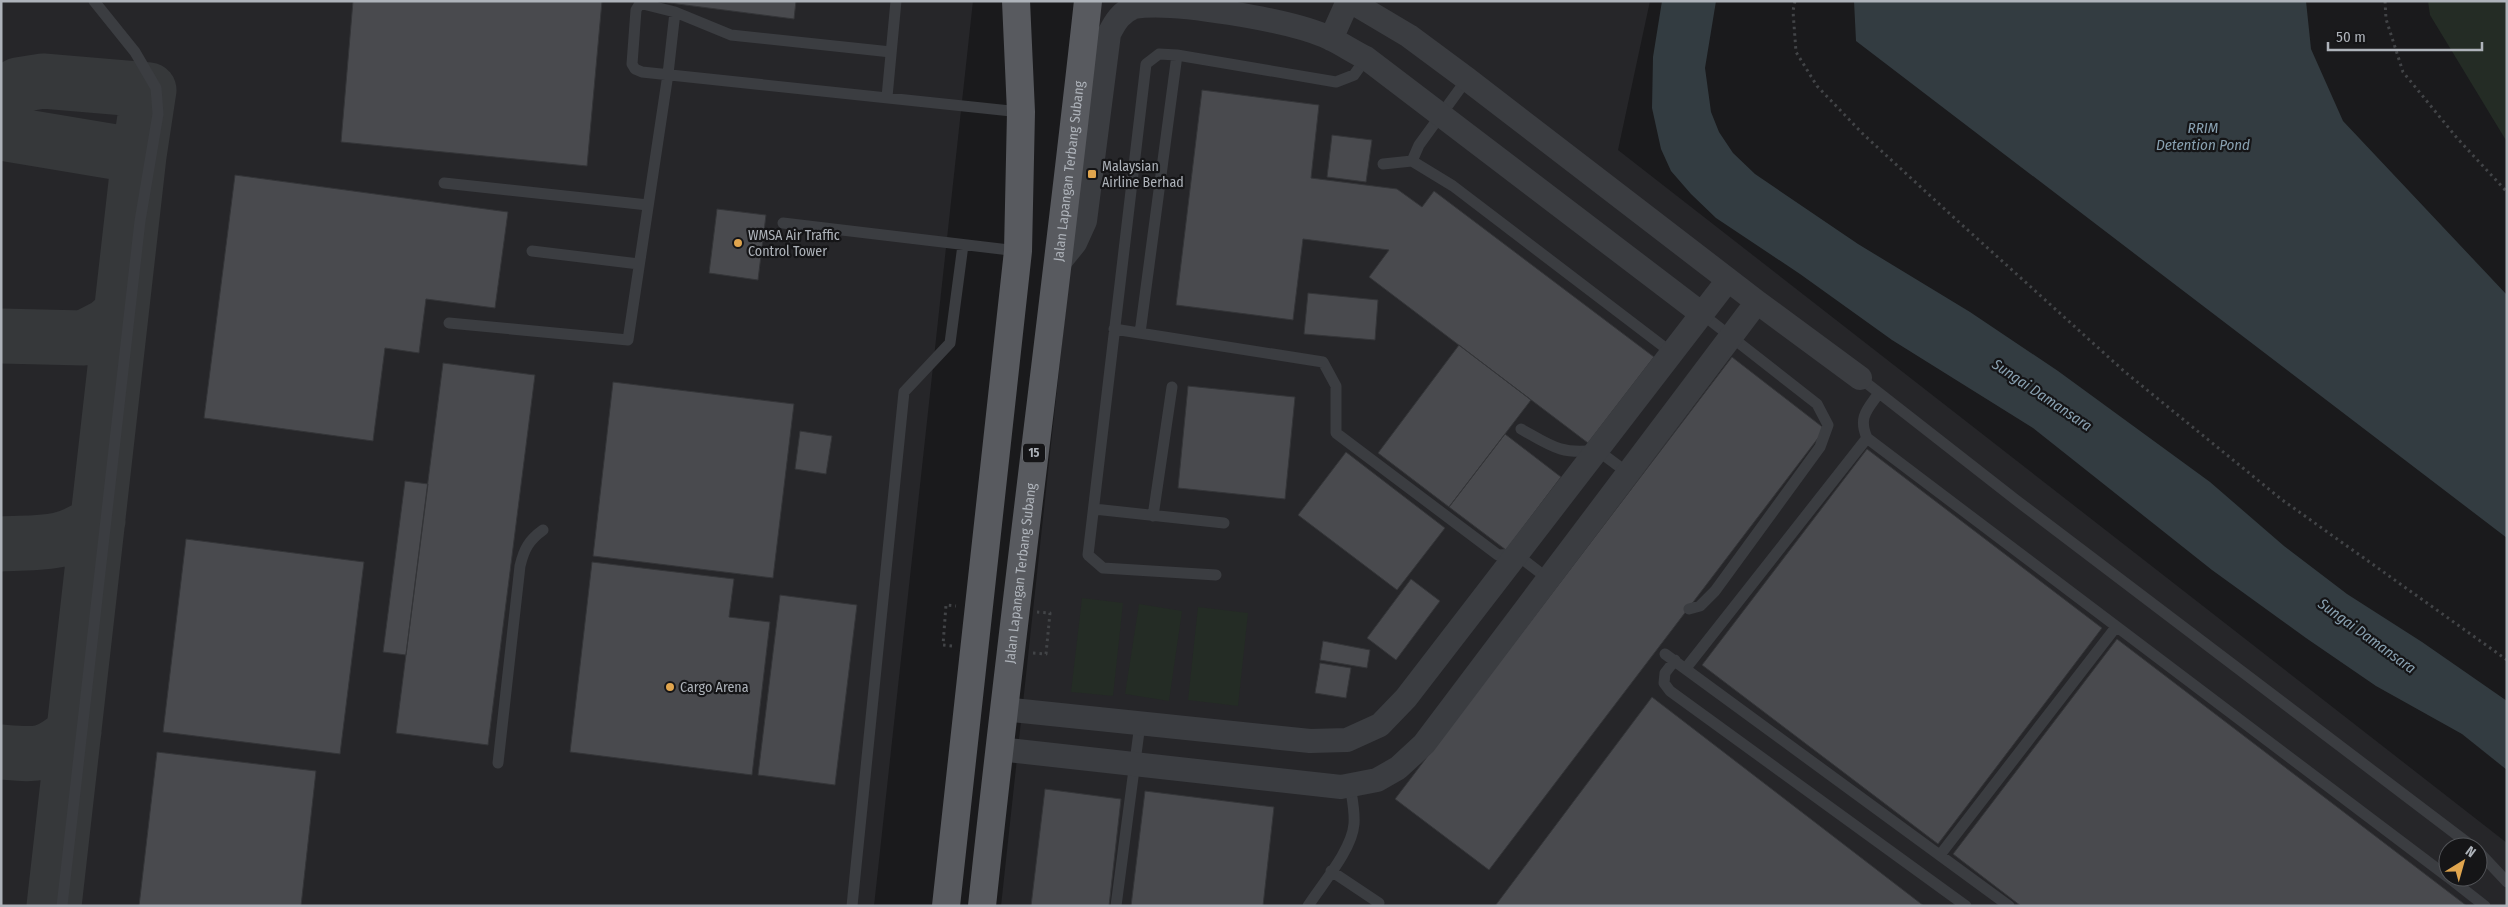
<svg xmlns="http://www.w3.org/2000/svg" width="2508" height="907" font-family="'Fira Sans Condensed',sans-serif">
<rect width="100%" height="100%" fill="#1a1a1c"/>
<path fill="#262629" fill-rule="evenodd" d="M1,1H973L874,906H1Z
M1099,1H1650L1618,150L2507,843V906H1001ZM2448,847H2478V877H2448Z"/>
<path fill="#242c25" d="M2428,1H2507V142L2430,15Z
M1082,598L1123,603L1113,696L1071,692Z
M1139,604L1182,611L1169,701L1125,694Z
M1198,607L1248,613L1238,706L1188,700Z"/>
<path fill="#333c41" d="M1662,1H1716L1705,68L1711,112L1719,132L1733,153L1755,174L1858,244L1970,312L2058,371L2210,482L2284,546L2347,594L2422,642L2507,701V770L2462,734L2376,686L2306,638L2212,570L2033,428L1892,340L1800,274L1716,218L1691,194L1671,171L1661,149L1652,108L1653,57Z
M1854,1H2306L2311,49L2343,121L2507,295V538L1856,41Z"/>
<g fill="none" stroke-linecap="round" stroke-linejoin="round">
<path stroke="#36383a" stroke-width="55" d="M1,95L18,85L43,81L149,90L139,156
M1,133L139,156L54,906
M1,336L84,338L107,326L121,314
M1,544C40,542 65,546 98,521
M1,752C37,755 46,757 74,732"/>
</g>
<path fill="#494a4e" stroke="#343538" d="M353,1H602L587,166L341,142Z
M654,1H796L794,19Z
M1202,90L1319,105L1311,178L1397,189L1422,207L1434,191L1654,357L1588,443L1369,277L1389,250L1303,239L1293,320L1176,305Z
M1332,135L1372,140L1366,182L1327,177Z
M235,175L508,212L495,308L426,299L419,353L385,348L373,441L204,418Z
M717,209L766,215L758,280L709,273Z
M1308,293L1378,300L1375,340L1304,334Z
M1459,345L1531,400L1449,507L1378,453Z
M1732,357L1825,429L1489,870L1395,799Z
M443,363L535,375L488,745L396,733Z
M613,382L794,404L773,578L593,556Z
M1188,386L1295,397L1285,499L1178,488Z
M800,431L832,436L826,474L795,469Z
M1505,434L1561,477L1506,550L1449,507Z
M1867,449L2102,628L1938,844L1702,665Z
M1346,452L1445,528L1397,590L1298,515Z
M405,481L428,484L406,655L383,652Z
M186,539L364,562L340,754L163,732Z
M592,562L734,579L729,617L770,622L752,775L570,752Z
M1411,579L1440,601L1396,660L1367,638Z
M780,595L857,605L835,785L758,775Z
M2117,639L2467,906H2021L1953,854Z
M1323,641L1370,650L1367,668L1320,660Z
M1320,663L1351,668L1346,698L1315,693Z
M1652,697L1924,906H1495Z
M157,752L316,771L301,906H139Z
M1045,789L1121,799L1109,906H1031Z
M1145,791L1274,807L1263,906H1131Z"/>
<g fill="none" stroke-linecap="round" stroke-linejoin="round">
<path stroke="#424447" stroke-width="3" stroke-dasharray="2.5 4" stroke-linecap="butt" d="M1795,1L1793,11L1796,52L1817,86L1863,134L1950,214L2125,372L2281,499L2507,660
M2385,1L2386,19L2403,72L2457,138L2507,192
M952,646L943,645L946,605L956,606
M1033,653L1046,654L1050,613L1037,612"/>
<path stroke="#3b3d41" stroke-width="11" d="M891,52L731,35L675,12L643,4L639,5L636,10L632,64L635,69L642,72L1021,112
M887,97L896,1
M1412,161L1419,145L1467,79
M1383,164L1412,161L1453,186L1672,353
M444,183L648,205
M783,223L1018,251
M532,251L639,264
M449,323L628,340L668,74L675,12
M1114,329L1323,362L1336,386V433L1498,555L1516,554L1547,578
M1140,333L1177,55
M1860,378L2016,500L2473,847
M1879,393C1867,410 1858,417 1867,438L2448,877
M1521,429C1551,446 1561,455 1597,450L1628,473
M1094,509L1224,523
M1153,516L1172,387
M1216,575L1103,568L1088,555L1146,64L1159,54L1177,55L1336,82L1354,75L1366,58
M1689,609L1700,606L1715,591L1820,447L1828,425L1817,404L1702,314
M1665,654L2009,906
M1675,660L1665,673L1664,683L1670,691L1966,906
M1686,668L1867,438
M498,763L520,566C524,549 529,540 543,530
M2478,851L2507,882
M1940,855L2116,627
M1331,871L1379,903
M2448,877L2485,906
M62,906L140,221L158,114L156,88L135,52L94,1
M852,906L904,392L950,343L963,245
M1116,906L1140,724
M1308,906C1322,884 1352,850 1354,824C1355,811 1352,798 1350,785"/>
<path stroke="#3b3d41" stroke-width="24" d="M1350,1L1409,36L1467,79L1757,302L1860,378
M1331,39L1348,1
M1058,264L1075,243L1085,221L1109,34C1115,22 1121,12 1134,7C1172,0 1287,20 1325,36C1339,42 1352,51 1366,58L1702,314
M1003,709L1310,741L1347,740L1380,725L1406,698L1728,280
M999,749L1341,787L1377,780L1398,768L1424,744L1757,302"/>
<g stroke="#585a5f" stroke-width="28">
<path d="M946,906L1018,251L1021,112L1016,1"/>
<path id="s1" d="M982,906C1014,604 1055,303 1088,1"/>
</g>
</g>
<g fill="#e0a54e" stroke="#151517" stroke-width="2">
<rect x="1087" y="169" width="10" height="10" rx="2.5"/>
<circle cx="738" cy="243" r="5"/>
<circle cx="670" cy="687" r="5"/>
</g>
<g text-anchor="middle" stroke-width="4.5" stroke-linejoin="round" paint-order="stroke">
<rect fill="#151517" stroke="#808489" stroke-width="1" x="1023" y="443.5" width="22" height="19" rx="4"/>
<g font-size="12" font-weight="bold" fill="#aeb3ba">
<text x="1034" y="457">15</text>
</g>
<g font-size="14" fill="#aeb3ba" stroke="#151517" text-anchor="start">
<text x="1102" y="171">Malaysian<tspan x="1102" dy="16">Airline Berhad</tspan></text>
<text x="748" y="240">WMSA Air Traffic<tspan x="748" dy="16">Control Tower</tspan></text>
<text x="680" y="692">Cargo Arena</text>
</g>
<g font-size="14" fill="#aeb3ba" stroke="#151517">
<text dy="5" stroke="none"><textPath href="#s1" startOffset="740">Jalan Lapangan Terbang Subang</textPath></text>
<text dy="5" stroke="none"><textPath href="#s1" startOffset="335">Jalan Lapangan Terbang Subang</textPath></text>
</g>
<g font-size="15" font-style="italic" fill="#89a1b1" stroke="#151517">
<text x="2203" y="133">RRIM<tspan x="2203" dy="17">Detention Pond</tspan></text>
<text transform="translate(2042 395) rotate(34)" y="5">Sungai Damansara</text>
<text transform="translate(2367 636) rotate(36)" y="5">Sungai Damansara</text>
</g>
</g>
<rect width="2508" height="907" fill="none" stroke="#aeb3ba" stroke-width="5"/>
<g transform="translate(2463 862) rotate(37)"><circle r="24" fill="#151517" stroke="#525458"/>
<path d="M0-4L9 19L0 12L-9 19Z" fill="#e0a54e"/>
<text y="-8" font-size="14" font-weight="bold" text-anchor="middle" fill="#aeb3ba">N</text>
</g>
<path d="M2328 42v8h154v-8" fill="none" stroke="#aeb3ba" stroke-width="2.5"/>
<text x="2336" y="42" font-size="15" fill="#aeb3ba" stroke="#151517" stroke-width="4" paint-order="stroke">50 m</text>
</svg>
